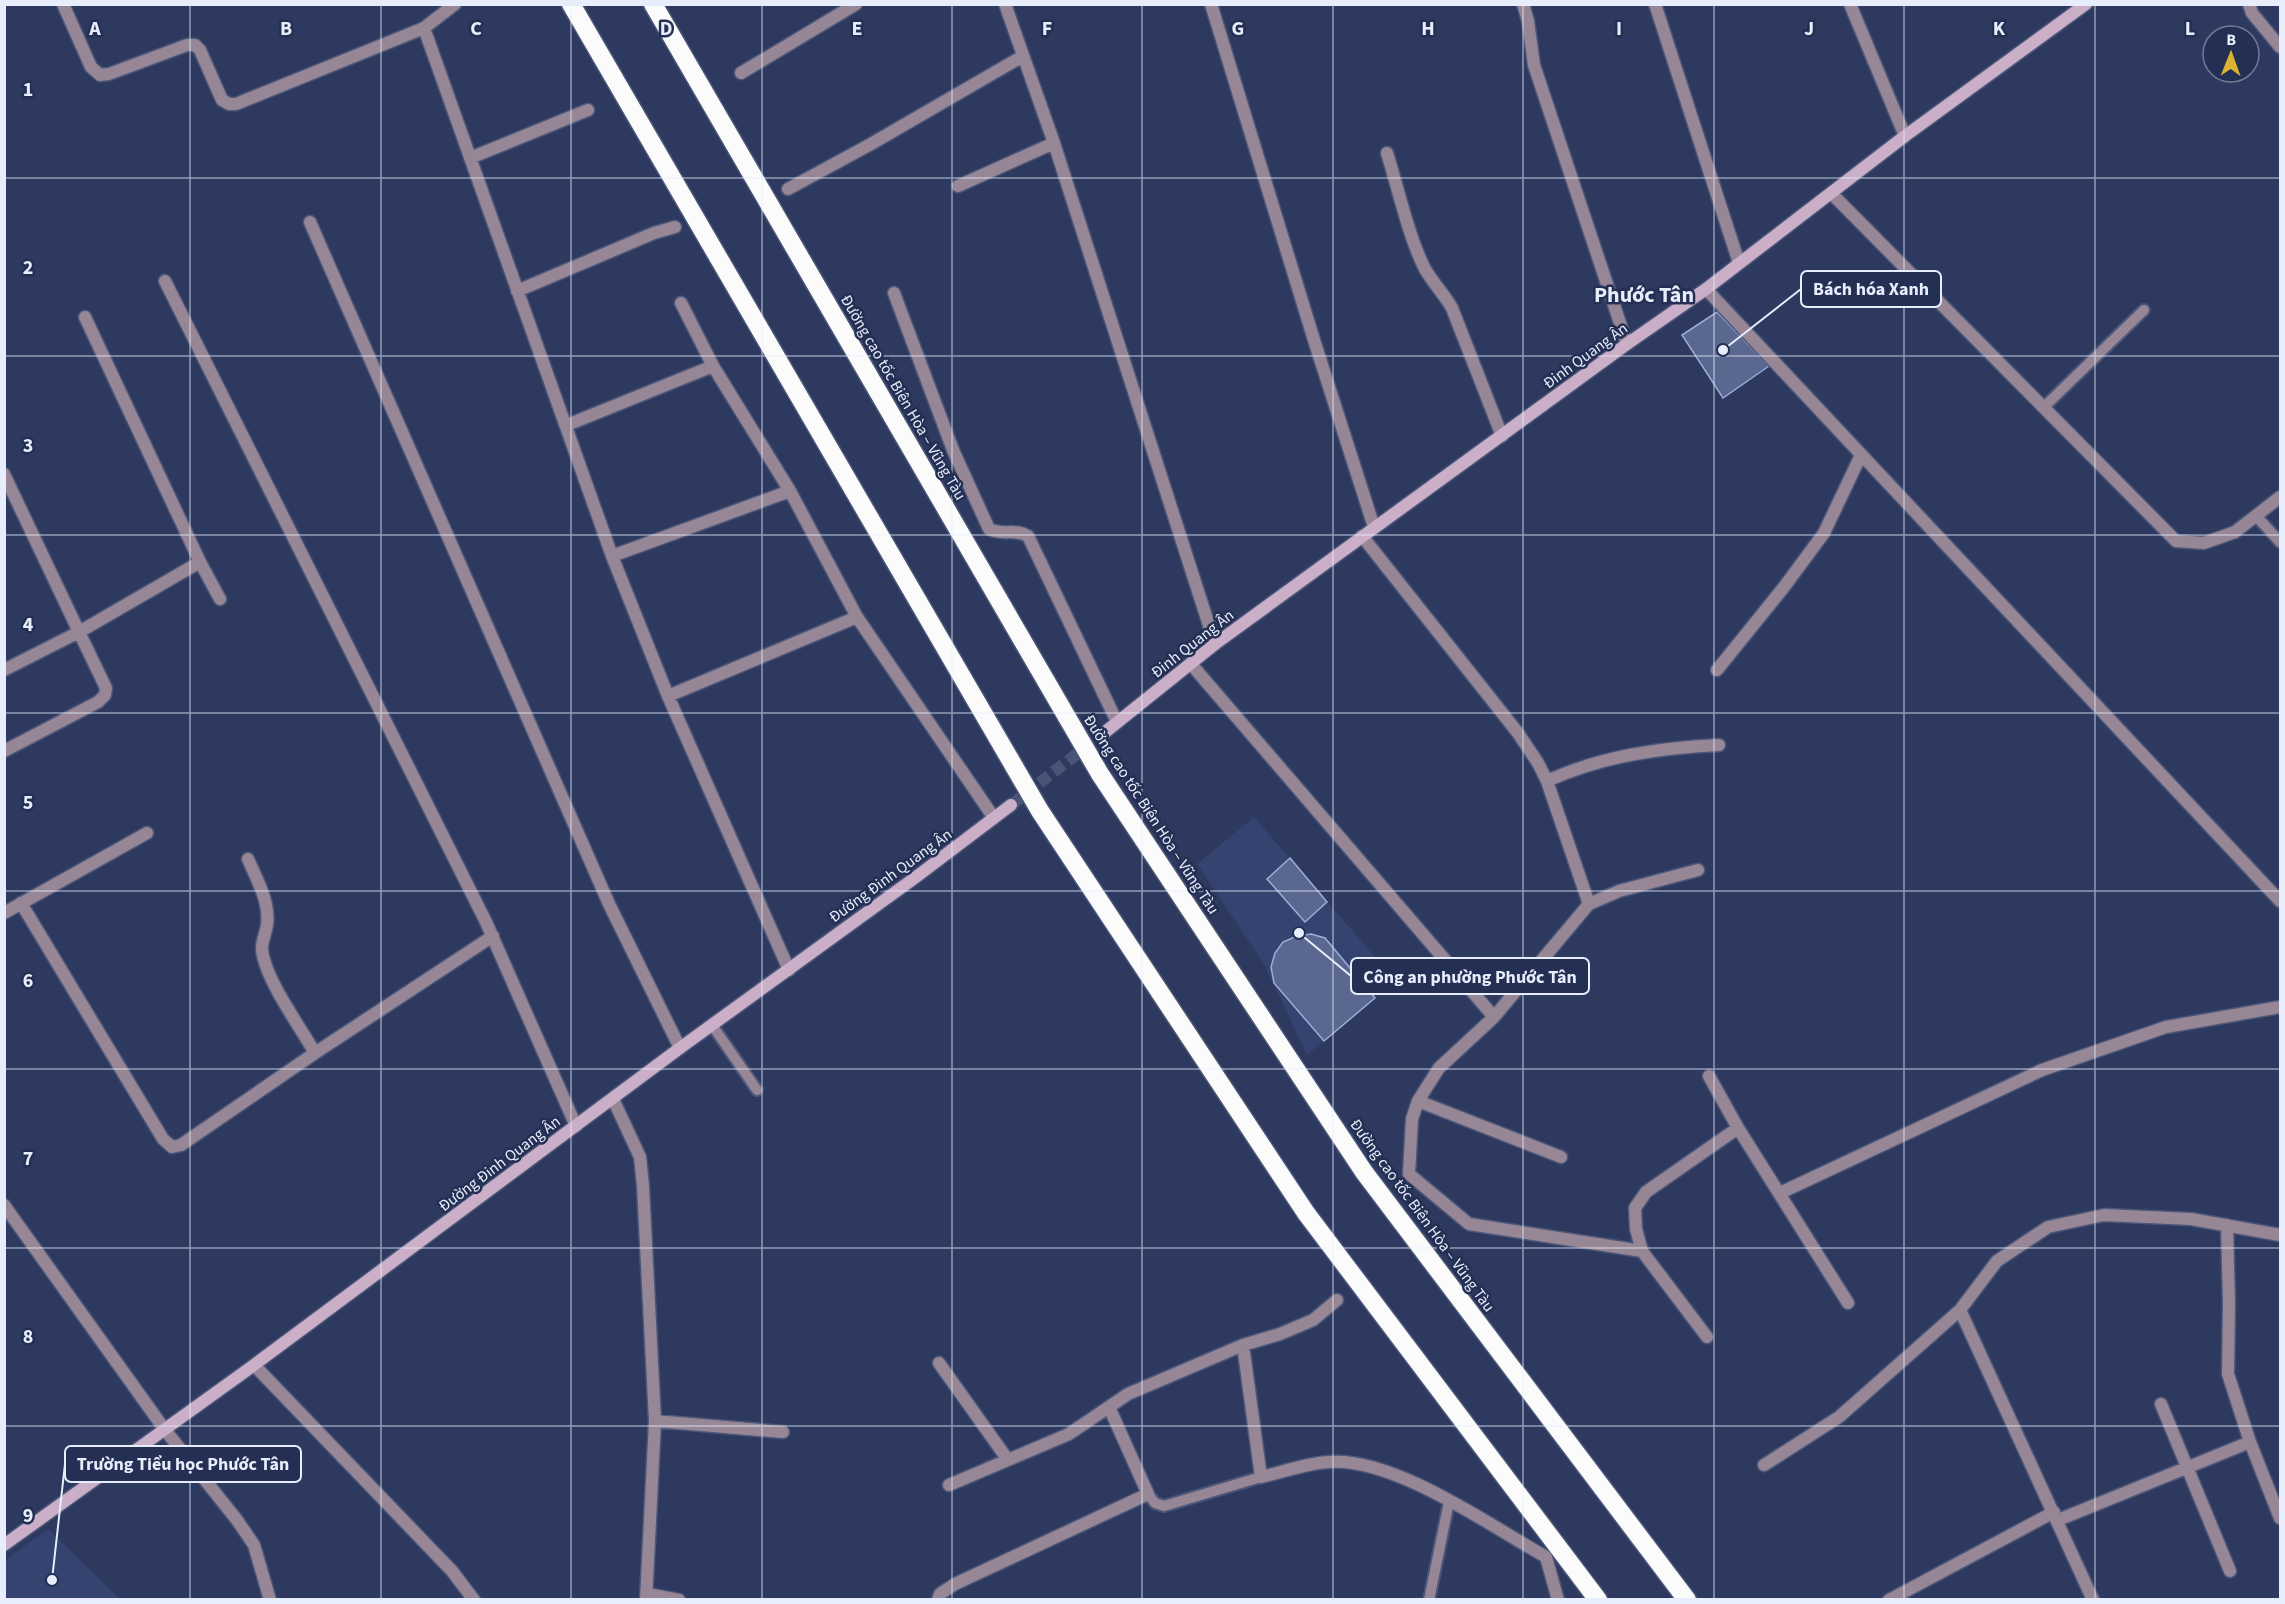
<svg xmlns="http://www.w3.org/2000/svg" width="2285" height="1604" font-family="'Source Sans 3',sans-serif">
<rect width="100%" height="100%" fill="#2d395f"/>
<path fill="#354370" d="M1254,817L1395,980L1307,1055L1264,964L1197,864Z
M48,1529L120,1599H5V1560Z"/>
<path fill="#596791" stroke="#9dadda" stroke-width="1.5" d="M1717,312L1769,366L1723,398L1682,335Z
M1290,858L1327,902L1305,922L1267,879Z
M1311,934L1325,938L1375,998L1324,1041L1274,983L1271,967L1275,953L1283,942L1297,936Z"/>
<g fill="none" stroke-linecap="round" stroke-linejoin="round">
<path stroke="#495476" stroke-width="12" stroke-dasharray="12 6" stroke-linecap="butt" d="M1011,805L1104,733"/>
<defs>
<path id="lane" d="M2045,406L2144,310
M2257,517L2280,542
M712,1025L757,1090
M1148,1494L1155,1503L1164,1506L1261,1477
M1429,1600L1449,1502"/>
<path id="street" d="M63,4L91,67L100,75L109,74L187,45H195L200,50L222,100L229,104H236L424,28L455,4
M1005,4L1054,143L1215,644
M1211,4L1314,340L1374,527
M1523,4L1528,21L1534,65L1627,344
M1655,4L1739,263
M1850,4L1905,136
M2249,4L2252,13L2280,47
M424,28L612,556
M741,73L856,4
M1387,153C1398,188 1409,238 1425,269C1433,283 1444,294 1452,308L1502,436
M470,158L588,110
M958,186L1054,143
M788,189L871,144L1023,56
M1831,193L2176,541L2204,543L2235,532L2280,497
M310,222L609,904L680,1048
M165,281L486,922L576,1126
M1706,289L2280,901
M517,291L654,233L675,227
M894,293L953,450L989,529C1002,536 1015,528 1028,536L1117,722
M567,425L713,366
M4,474L79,632L4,670
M1362,536L1518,733L1538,763L1547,781L1589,904
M200,562L220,599
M857,617L994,818
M1191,664L1494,1017
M1717,670L1784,587L1824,533L1861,455
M668,696L857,617L790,491L713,366L681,303
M4,751L98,702L105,695L106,688L79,632L200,562L85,317
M1547,781C1602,756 1659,748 1719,745
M248,859C257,880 270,902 267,925C265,937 260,943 263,956C270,986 299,1025 315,1053
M21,903L163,1139L172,1147L181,1145L315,1053L493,936
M4,913L147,833
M789,970L668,696L612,556L790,491
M1709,1076L1738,1128L1848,1303
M613,1099L640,1157L643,1186L655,1421L646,1600
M1418,1101L1561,1157
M1780,1193L2042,1070L2166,1027L2280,1007
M4,1205L165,1430L237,1520L254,1545L270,1600
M2227,1225L2229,1304L2228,1374L2250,1442L2280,1518
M1642,1251L1469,1224L1409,1174L1412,1119L1418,1101L1439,1068L1494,1017L1589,904L1619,891L1698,870
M1960,1310L2093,1600
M1707,1337L1642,1251L1636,1229L1635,1208L1646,1192L1738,1128
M1243,1345L1261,1477C1283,1472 1307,1463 1329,1462C1394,1457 1489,1525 1546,1557L1558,1600
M939,1363L1008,1460
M254,1365L452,1571L474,1600
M2161,1404L2230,1571
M655,1421L783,1432
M1764,1465L1839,1417L1960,1310L1997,1261L2048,1227L2104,1215L2191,1219L2280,1235
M949,1485L1069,1434L1128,1394L1243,1345L1280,1334L1313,1320L1337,1300
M2058,1520L2250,1442
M648,1594L679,1600
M938,1600L940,1594L955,1584L1148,1494L1109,1407
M1889,1600L2054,1512"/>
<path id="secondary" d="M1104,733L1215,644L1627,344L1706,289L1905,136L2086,4
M4,1545L254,1365L680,1048L916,877L1011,805"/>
<path id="highway" d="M571,4L1040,811L1306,1213L1598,1600
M653,4L1100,774L1364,1172L1687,1600"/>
</defs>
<use href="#lane" stroke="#4b5678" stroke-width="14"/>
<use href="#street" stroke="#4b5678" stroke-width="15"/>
<use href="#secondary" stroke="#4b5678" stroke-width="15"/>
<use href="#highway" stroke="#4b5678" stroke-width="21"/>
<use href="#lane" stroke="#978695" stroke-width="10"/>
<use href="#street" stroke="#978695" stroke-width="12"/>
<use href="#secondary" stroke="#cbafc8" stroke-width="12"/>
<use href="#highway" stroke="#fbfbfb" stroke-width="18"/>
</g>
<path fill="none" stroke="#e7edfb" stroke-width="1.5" stroke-opacity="0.55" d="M190,4V1600M381,4V1600M571,4V1600M762,4V1600M952,4V1600M1142,4V1600M1333,4V1600M1523,4V1600M1714,4V1600M1904,4V1600M2095,4V1600M4,178H2280M4,356H2280M4,535H2280M4,713H2280M4,891H2280M4,1069H2280M4,1248H2280M4,1426H2280"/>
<g text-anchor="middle" stroke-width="5" stroke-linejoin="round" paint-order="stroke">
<g font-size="16" fill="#e7edfb" stroke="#242f54">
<text transform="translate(1585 355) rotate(-36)" y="6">Đinh Quang Ân</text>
<text transform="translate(904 397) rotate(60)" y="6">Đường cao tốc Biên Hòa – Vũng Tàu</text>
<text transform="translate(1192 643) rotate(-38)" y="6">Đinh Quang Ân</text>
<text transform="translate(1152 814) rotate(57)" y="6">Đường cao tốc Biên Hòa – Vũng Tàu</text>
<text transform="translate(890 875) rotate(-36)" y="6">Đường Đinh Quang Ân</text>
<text transform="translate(499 1163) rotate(-37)" y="6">Đường Đinh Quang Ân</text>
<text transform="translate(1423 1215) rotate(54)" y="6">Đường cao tốc Biên Hòa – Vũng Tàu</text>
</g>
<g font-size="22" font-weight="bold" fill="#e7edfb" stroke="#242f54">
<text x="1644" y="302">Phước Tân</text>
</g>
</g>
<g font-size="20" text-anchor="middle" font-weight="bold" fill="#e7edfb" stroke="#242f54" stroke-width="5" stroke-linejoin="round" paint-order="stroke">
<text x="95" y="35">A</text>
<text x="286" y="35">B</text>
<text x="476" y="35">C</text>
<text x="666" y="35">D</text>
<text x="857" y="35">E</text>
<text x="1047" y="35">F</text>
<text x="1238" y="35">G</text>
<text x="1428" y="35">H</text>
<text x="1619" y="35">I</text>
<text x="1809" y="35">J</text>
<text x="1999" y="35">K</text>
<text x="2190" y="35">L</text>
<text x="28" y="96">1</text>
<text x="28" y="274">2</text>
<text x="28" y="452">3</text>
<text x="28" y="631">4</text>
<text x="28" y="809">5</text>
<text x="28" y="987">6</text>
<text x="28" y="1165">7</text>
<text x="28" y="1343">8</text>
<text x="28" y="1522">9</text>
</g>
<path fill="none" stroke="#e7edfb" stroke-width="2" d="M1723 350L1801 289M1299 933L1351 976M52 1580L65 1464"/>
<g fill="#e7edfb" stroke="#242f54" stroke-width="2">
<circle cx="1723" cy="350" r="6"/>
<circle cx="1299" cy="933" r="6"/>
<circle cx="52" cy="1580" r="6"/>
</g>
<g fill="#242f54" stroke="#e7edfb" stroke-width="2">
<rect x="1801" y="271" width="140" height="36" rx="6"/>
<rect x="1351" y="958" width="238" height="36" rx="6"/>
<rect x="65" y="1446" width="236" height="36" rx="6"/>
</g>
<g font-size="18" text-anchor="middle" font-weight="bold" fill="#e7edfb">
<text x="1871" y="295">Bách hóa Xanh</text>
<text x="1470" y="983">Công an phường Phước Tân</text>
<text x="183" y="1470">Trường Tiểu học Phước Tân</text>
</g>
<rect width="2285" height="1604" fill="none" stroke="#e7edfb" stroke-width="12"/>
<g transform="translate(2231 54) rotate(1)"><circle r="28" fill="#242f54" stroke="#727b97" stroke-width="1.5"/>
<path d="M0-4.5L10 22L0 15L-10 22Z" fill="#dcb233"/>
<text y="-9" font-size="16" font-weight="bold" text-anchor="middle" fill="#e7edfb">B</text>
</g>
</svg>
